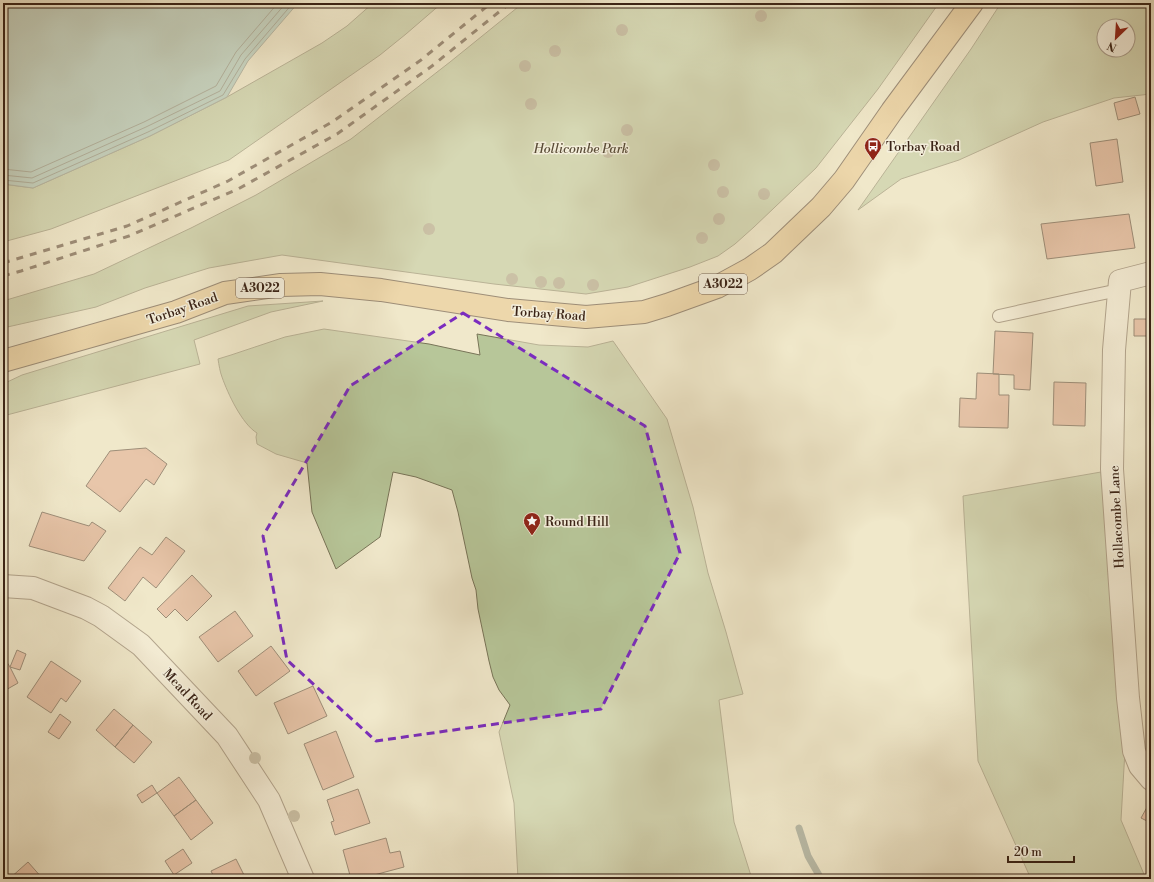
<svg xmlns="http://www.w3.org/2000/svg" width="1154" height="882" font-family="'Libre Bodoni',serif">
<rect width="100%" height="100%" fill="#f0e8cb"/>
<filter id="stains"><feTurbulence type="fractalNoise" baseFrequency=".005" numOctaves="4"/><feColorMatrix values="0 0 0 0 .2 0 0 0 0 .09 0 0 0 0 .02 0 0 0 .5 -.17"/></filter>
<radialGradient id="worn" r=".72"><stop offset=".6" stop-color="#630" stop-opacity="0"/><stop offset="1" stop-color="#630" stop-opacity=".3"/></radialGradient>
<path fill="#b7c699" stroke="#787458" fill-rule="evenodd" d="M373,3H442L406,34L380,55L229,160L51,229L3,242V184L33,188L150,136L227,97L322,43L347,26Z
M523,3H939L878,89L816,168L754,227L735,244L718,256L690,267L628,287L586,294L494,284L282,255L209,268L145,288L96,307L3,328V301L94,274L191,228L256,195L351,139L450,62Z
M1001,3H1151V94L1114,98L1043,122L959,160L901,179L858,210L971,49ZM1104,26H1128V50H1104Z
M323,301L271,312L194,340L200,364L3,416V384L22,375L248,306Z
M324,329L429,344L480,355L477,334L539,345L588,347L613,341L667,419L693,507L708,573L726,632L743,694L719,700L734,822L752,879H518L514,803L499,732L510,705L499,690L493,677L489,661L478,609L476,590L472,578L458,512L452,490L416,477L393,472L380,537L336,569L312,512L307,463L276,454L257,444L256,437L257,433C242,424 228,394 222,377C220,372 219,365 218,359L231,355L285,337Z
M1101,472L1125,750L1121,820L1146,879H1031L978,761L963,496Z"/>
<path fill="#9ac0ba" stroke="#748178" d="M3,3H298L248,61L227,97L150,136L33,188L3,184Z"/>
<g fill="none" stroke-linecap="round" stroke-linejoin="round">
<path stroke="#6a7268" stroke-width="1" d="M3,169L31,172L144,122L216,86L236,52L278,3
M3,175L32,178L146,127L220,91L241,55L286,3
M3,180L33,183L148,132L223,95L245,59L293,3"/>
<path stroke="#748178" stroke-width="7" d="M799,828L808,856L820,877"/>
</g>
<path fill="#dd9e84" stroke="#3a2316" d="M1135,97L1140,114L1118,120L1114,103Z
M1117,139L1123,182L1096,186L1090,143Z
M1129,214L1135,248L1047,259L1041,224Z
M1134,319H1151V336H1134Z
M995,331L1033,333L1030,390L1014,389V375L993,374Z
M977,373L999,374V395H1009L1008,428L959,427L960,398L976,399Z
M1054,382L1086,383L1085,426L1053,425Z
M146,448L167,464L154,485L146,479L120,512L86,486L110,451Z
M1148,461H1151V483H1148Z
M42,512L89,526L92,522L106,531L84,561L29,546Z
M166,537L185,551L156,588L143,577L125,601L108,588L140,547L152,555Z
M192,575L212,596L187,621L175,609L166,618L157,609Z
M235,611L253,636L218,662L199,637Z
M271,646L290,671L256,696L238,671Z
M17,650L26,654L20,670L10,667Z
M3,656L10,667L18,683L4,691L3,690Z
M51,661L81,681L66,702L61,698L51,713L27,697Z
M313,686L327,716L288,734L274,703Z
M114,709L133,725L115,747L96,730Z
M60,714L71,722L59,739L48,732Z
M133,725L152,742L134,763L115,747Z
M336,731L354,777L323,790L304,744Z
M179,777L196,800L174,816L157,793Z
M152,785L157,793L142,803L137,795Z
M358,789L370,823L335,835L331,822L334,821L327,800Z
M196,800L213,823L191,840L174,816Z
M1151,800V823L1141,818Z
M386,838L390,853L400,851L404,867L359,879H351L343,850Z
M183,849L192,863L174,875L165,861Z
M236,859L246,879H215L211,871Z
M28,862L43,879H9Z"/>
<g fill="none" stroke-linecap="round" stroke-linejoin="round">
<defs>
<path id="service" d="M999,316L1076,299L1119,290"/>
<path id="minor" d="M1151,273L1120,281L1114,350L1112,469L1128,698L1134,751L1140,766L1151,779
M3,586L33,588L86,608L101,616L141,645L227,736L269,800L303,879"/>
<path id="primary" d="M3,361L176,312L225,293L281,285L320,284L381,290L508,310L586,317L644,312L667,305L717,287L750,269L773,253L821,207L844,180L892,111L972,3"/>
</defs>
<use href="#service" stroke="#685443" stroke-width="14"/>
<use href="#minor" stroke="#685443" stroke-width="24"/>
<use href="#primary" stroke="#3a2316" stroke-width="24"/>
<use href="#service" stroke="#f5f0dd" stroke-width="12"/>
<use href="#minor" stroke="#f5f0dd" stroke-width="22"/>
<use href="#primary" stroke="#e8c486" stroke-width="22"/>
<path stroke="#3a2316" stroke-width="3" stroke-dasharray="7 7" stroke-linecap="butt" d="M3,263L127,226L228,181L332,122L421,60L491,3
M3,276L21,271L129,236L238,189L337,134L432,66L510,3"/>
</g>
<g fill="#9d927a">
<circle cx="761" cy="16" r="6"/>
<circle cx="622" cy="30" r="6"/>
<circle cx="555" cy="51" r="6"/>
<circle cx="525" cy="66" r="6"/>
<circle cx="531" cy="104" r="6"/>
<circle cx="627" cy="130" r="6"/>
<circle cx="608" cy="152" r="6"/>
<circle cx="714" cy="165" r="6"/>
<circle cx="723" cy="192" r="6"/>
<circle cx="764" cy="194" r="6"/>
<circle cx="719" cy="219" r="6"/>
<circle cx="429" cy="229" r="6"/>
<circle cx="702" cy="238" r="6"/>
<circle cx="512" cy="279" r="6"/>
<circle cx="541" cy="282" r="6"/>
<circle cx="559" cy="283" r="6"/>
<circle cx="593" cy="285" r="6"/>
<circle cx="255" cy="758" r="6"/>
<circle cx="294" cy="816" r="6"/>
</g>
<path d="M0 0H1154V882H0ZM463,313L645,426L680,553L601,709L376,741L287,660L263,536L350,386Z" fill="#f0e8cb" fill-opacity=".55" fill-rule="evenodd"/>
<path fill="none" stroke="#7b2cbf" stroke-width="3" stroke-dasharray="8 5" stroke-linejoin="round" d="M463,313L645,426L680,553L601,709L376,741L287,660L263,536L350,386Z"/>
<defs>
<symbol id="bus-pin" viewBox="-11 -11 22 30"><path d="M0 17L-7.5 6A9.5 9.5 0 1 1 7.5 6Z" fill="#8f2418" stroke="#f5f0dd"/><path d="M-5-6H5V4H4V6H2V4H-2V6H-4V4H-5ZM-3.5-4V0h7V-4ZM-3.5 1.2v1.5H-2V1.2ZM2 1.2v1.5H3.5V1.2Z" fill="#fff"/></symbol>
<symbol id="sight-pin" viewBox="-11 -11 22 30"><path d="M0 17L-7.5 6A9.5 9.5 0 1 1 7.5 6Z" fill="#8f2418" stroke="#f5f0dd"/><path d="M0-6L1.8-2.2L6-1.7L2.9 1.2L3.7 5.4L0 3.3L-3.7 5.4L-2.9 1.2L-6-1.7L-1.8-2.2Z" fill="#fff"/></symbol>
</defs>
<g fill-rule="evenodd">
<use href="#bus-pin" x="863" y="136" width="20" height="27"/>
<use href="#sight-pin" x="522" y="511" width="20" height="27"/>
</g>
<g text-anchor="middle" stroke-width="3" stroke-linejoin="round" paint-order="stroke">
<g fill="#f5f0dd" stroke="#726052" stroke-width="1">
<rect x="699" y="274" width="48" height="20" rx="3"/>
<rect x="236" y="278" width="48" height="20" rx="3"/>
</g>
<g font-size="12" font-weight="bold" fill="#3a2316">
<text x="723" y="288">A3022</text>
<text x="260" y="292">A3022</text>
</g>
<g font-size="13" fill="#3a2316" stroke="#f5f0dd" text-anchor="start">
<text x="886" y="151">Torbay Road</text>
<text x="545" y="526">Round Hill</text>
</g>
<g font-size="13" font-style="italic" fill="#594c37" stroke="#f5f0dd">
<text x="581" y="153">Hollicombe Park</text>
</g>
<g font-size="13" fill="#3a2316" stroke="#f5f0dd">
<text transform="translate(182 308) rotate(-19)" y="5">Torbay Road</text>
<text transform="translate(549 313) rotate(4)" y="5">Torbay Road</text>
<text transform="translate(1116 517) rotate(-93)" y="5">Hollacombe Lane</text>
<text transform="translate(188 694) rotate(47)" y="5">Mead Road</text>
</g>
</g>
<rect width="1154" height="882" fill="none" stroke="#f0e8cb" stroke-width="16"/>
<rect x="4" y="4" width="1146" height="874" fill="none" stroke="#3a2316" stroke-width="2"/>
<rect x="8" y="8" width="1138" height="866" fill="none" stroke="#3a2316"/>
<g transform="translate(1116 38) rotate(205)"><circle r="19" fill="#f5f0dd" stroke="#aa9e8d"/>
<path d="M0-3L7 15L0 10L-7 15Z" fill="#8f2418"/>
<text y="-6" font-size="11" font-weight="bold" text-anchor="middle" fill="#3a2316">N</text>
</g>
<path d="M1008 856v6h66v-6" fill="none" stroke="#3a2316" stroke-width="2"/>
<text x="1014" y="856" font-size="12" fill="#3a2316" stroke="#f5f0dd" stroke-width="3" paint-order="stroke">20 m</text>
<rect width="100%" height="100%" filter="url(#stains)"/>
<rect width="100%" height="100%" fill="url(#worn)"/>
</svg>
